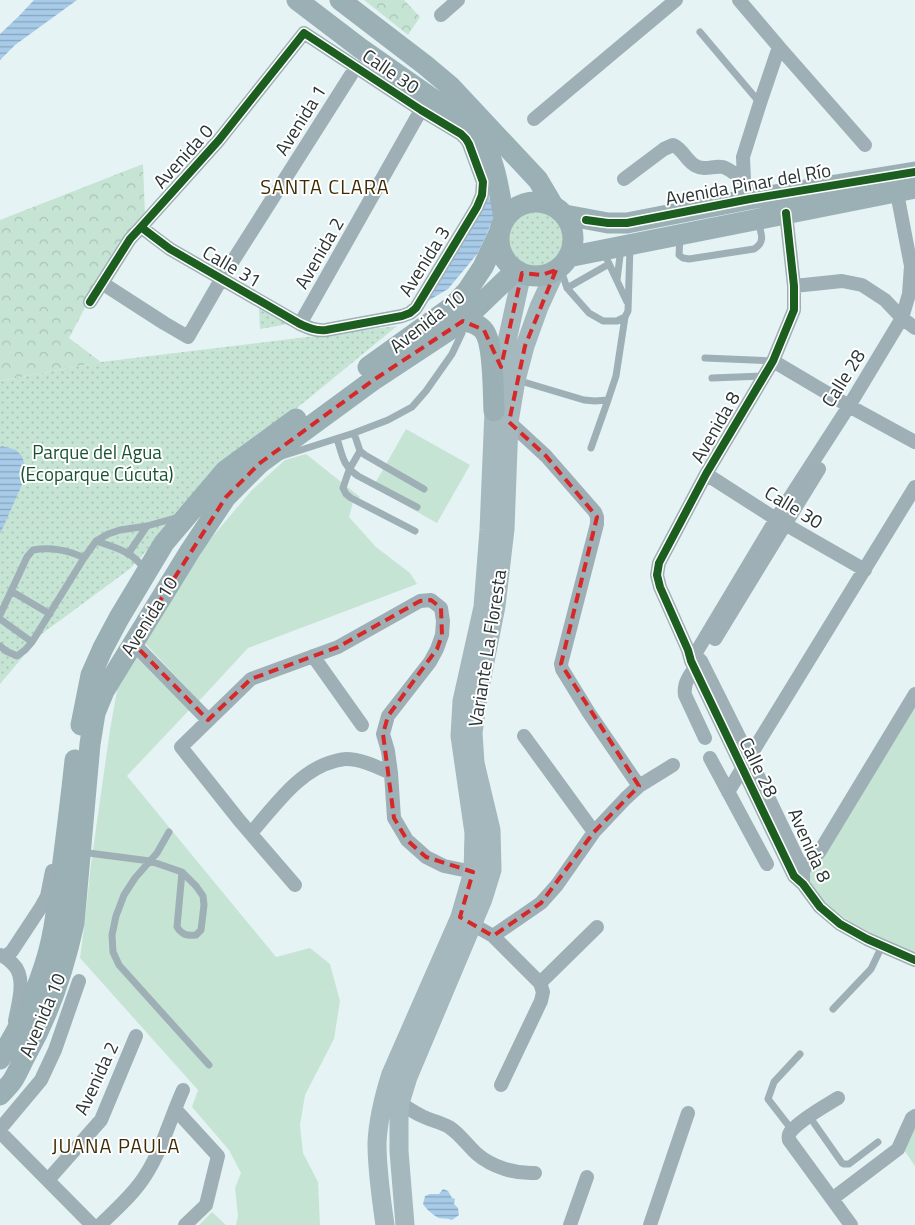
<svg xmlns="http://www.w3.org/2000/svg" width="915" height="1225" font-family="'Titillium Web',sans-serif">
<defs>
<pattern id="forest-crowns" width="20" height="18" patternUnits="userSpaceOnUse" patternTransform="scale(1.25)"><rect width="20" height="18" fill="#c6e4d4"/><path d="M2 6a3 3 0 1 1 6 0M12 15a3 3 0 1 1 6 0" fill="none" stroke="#aac4b7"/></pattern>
<pattern id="park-dots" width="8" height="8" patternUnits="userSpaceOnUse" patternTransform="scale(1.25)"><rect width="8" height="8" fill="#c6e4d4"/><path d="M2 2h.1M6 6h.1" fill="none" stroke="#aac4b7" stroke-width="1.8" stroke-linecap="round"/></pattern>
<pattern id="water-rules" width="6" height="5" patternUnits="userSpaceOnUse" patternTransform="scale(1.25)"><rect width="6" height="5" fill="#a7cbe8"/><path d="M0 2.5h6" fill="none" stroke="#88a6bd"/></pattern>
</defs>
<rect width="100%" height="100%" fill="#e5f3f5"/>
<path fill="#c6e4d4" d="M406,429L470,465L437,523L373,487Z
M306,454L360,497L353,502L349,517L376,547L410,573L417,584L248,648L199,701L140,638L175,581L251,491L285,460Z
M134,652L191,708L127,776L276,957L310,948L330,964L340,1001L334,1039L305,1095L300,1125L303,1153L318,1182L320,1225H236L238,1216L235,1188L241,1173L229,1150L192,1107L198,1090L80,958L84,928L91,864L110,730L119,679Z
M915,703V953C882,938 841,923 818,894C813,888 810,880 806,873Z
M915,1111V1166L904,1150Z
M212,1212L226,1225H199Z"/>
<path fill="url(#forest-crowns)" d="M364,0H404L420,17L408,35Z
M143,164L145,215L100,279L69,338L101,362L0,381V220Z"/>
<path fill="url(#park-dots)" d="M507 239a29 29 0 1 1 58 0a29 29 0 1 1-58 0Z
M259,308L294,323L260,329Z
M397,326L219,472L131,568L43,633L0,684V381L101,362Z"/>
<path fill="url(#water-rules)" d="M34,0H77L15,45L0,60V34L19,16Z
M488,196L497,211L478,253L448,289L421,305Z
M2,446L16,450L22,456L25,466V478L0,534V447Z
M443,1189L448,1191L452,1198L455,1199L454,1204L458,1208L459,1215L452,1220C448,1218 443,1219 439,1218C434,1216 425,1208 423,1204L425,1196L430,1194H439Z"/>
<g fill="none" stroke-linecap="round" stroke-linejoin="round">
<path stroke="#9eb0b6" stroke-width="7" d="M700,32L760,103
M680,237L679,255L683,258L689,259L754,249C766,242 761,233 758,222
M604,253L627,302
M561,270L567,288L589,313L603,321H617L625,317L628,311L630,247
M617,280L621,248
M567,288L609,264
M705,358L773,361
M712,378L763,376
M517,380L584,400L595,401L608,400L616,376L625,317
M354,433L360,451L365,455L424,489
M337,439C343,456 342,465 358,476L417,507
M591,448L608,400
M360,451L349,470L343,488L346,494L351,498L415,531
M282,456L354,433L388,420L412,407L426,391L452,354L462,333V328
M96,541C114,547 134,552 144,569
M128,554L147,526
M11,591L50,614
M0,615L27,557L33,550C50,547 69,550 84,558
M0,619L32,642
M0,646L6,651L17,656L25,650L32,642L84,558L96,541L108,534L120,530L147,526L179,517
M169,832L157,853L135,878L124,895L116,916L112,935L113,952L119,965L209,1065
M81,852L150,861L182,872
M182,872L196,886L203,896L204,905L201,930L196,935C187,936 182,935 177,927Z
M833,1009L871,969L882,946
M809,1116L842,1163L844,1164H849L878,1142
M792,1130L768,1099L774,1082L800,1054"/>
<path stroke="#9eb0b6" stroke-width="14" d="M739,0L779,47L760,103L743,157L744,180L750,199
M441,15L458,0
M779,47L865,145
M534,119L676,0
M624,179L664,149L673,145C683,149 686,161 696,166C705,171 714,165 723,167C728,168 739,177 744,180
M786,213L794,286V310L773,361L706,474L659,563L657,575L660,587L688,650L691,661L794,876L803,884L820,907L840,924L867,939L915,960
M102,283L164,323L188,337L222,278L356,67
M794,286L842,281L862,285L885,300L902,318L915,328
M90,302L130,239L141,227L219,140L304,33L421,110L461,134L466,139L469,144L483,182L482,195L477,207L416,308L410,313L402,316L326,330C316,331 309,328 300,324L170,249L154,237L141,227
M300,324L421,110L424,102
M773,361L849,406L915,442
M509,422L546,456L595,512L597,517V524L561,664L562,669L589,713L639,786
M706,474L776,519L865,570
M715,639L819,469
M133,643L208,720
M313,656L362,725
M696,656L701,661L749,757L803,870V884
M691,661L776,519L849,406L902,318L909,294L911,266L897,193
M698,665C690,674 683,683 685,695L705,738
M524,736L594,832
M710,758L767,864
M728,792L742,769L915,487
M251,833C275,806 299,770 335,761C339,760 343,759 346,759C362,759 377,767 391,773
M797,874L803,870L820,851L915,694
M295,885L239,820L181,747L251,679L338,647L420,601L431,600L441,608L443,621L442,635L437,649L430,662L388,716L383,734L388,751L391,773L394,818L407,840L426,857L444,866L473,872
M465,920L493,936L540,983L543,992L541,1001L501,1085
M493,936L541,903L557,885L594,832L626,798L639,786L673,765
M0,955C6,957 9,960 13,964C27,977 18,1004 15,1021
M5,957L12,951L41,907L47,896L52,871
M540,983L597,927
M838,1098C825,1106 803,1118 792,1130C789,1133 788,1136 789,1140L851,1225
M400,1103C407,1107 413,1112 420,1115C429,1120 440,1122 449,1127C460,1134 467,1145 477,1154C492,1167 515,1174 535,1173
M175,1109L218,1156L206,1205L185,1225
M0,1129L41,1080L55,1050L79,981
M0,1132L92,1225
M48,1180L101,1120L136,1036
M832,1199L898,1149L912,1118L915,1116
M100,1225C115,1210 133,1195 145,1176C162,1150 170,1119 183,1090
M570,1225L587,1177
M650,1225L688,1113"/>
<path stroke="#a4b8be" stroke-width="19" d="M385,1225C381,1198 377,1170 377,1143C378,1119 384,1096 391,1074L460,917L473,872L474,833L460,736L462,701L483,607L489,530L494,411L505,350L522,273
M405,1225L399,1151V1114L400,1103L408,1077L483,899L492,870L491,830L475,763L473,733L478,697L496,606L505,529L509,422L516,380L525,346L539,307L556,270"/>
<path stroke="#9ab0b5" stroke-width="21" d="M297,0L360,48L457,116C466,123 475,131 482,140C496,163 499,192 504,218
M340,0L425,65L450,86L538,180L554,207
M499 239a37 37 0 1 1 74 0a37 37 0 1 1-74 0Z
M565,215L608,223H627L750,199L915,172
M568,257L915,188
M463,321C471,322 479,324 484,331C494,344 493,393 494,411
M368,367L453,306L467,291L483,267L499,233
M81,725L91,675L103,648L119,618L164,543L225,471L296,419
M0,1059C18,1030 34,999 44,967C54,938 57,907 61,877C66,838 71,799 75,760
M0,1095C4,1090 9,1086 13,1080C18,1072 22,1062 27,1053C50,1012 64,969 74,923L90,744L95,713L104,691L190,551L226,497L260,463L372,381L463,321L516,270"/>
<defs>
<path id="cycleway" d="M786,213L794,286V310L773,361L706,474L659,563L657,575L660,587L688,650L691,661L794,876L803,884L820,907L840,924L867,939L915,960
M586,220L608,223H627L750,199L915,172
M90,302L130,239L141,227L219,140L304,33L421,110L461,134L466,139L469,144L483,182L482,195L477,207L416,308L410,313L402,316L326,330C316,331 309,328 300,324L170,249L154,237L141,227"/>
</defs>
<use href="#cycleway" stroke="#fff" stroke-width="11"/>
<use href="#cycleway" stroke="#1b5e20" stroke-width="8"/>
</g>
<path fill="none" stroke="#d62828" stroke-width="4" stroke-dasharray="10 6" stroke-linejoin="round" d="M556,270L525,346L509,422L546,456L597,517L561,664L639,786L594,832L541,903L493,936L460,917L473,872L426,857L407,840L394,818L383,734L388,716L437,649L442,635L441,608L431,600L420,601L338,647L251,679L208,720L133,643L226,497L260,463L372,381L463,321L484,330L501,367L522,273L542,275Z"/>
<g text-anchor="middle" stroke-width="4" stroke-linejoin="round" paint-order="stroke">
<g font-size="19" fill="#2b3535" stroke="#fff">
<text transform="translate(391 71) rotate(34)" y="7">Calle 30</text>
<text transform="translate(300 120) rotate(-58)" y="7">Avenida 1</text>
<text transform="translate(183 156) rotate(-48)" y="7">Avenida 0</text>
<text transform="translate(748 184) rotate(-10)" y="7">Avenida Pinar del Río</text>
<text transform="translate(319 253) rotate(-60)" y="7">Avenida 2</text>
<text transform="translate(424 261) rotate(-58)" y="7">Avenida 3</text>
<text transform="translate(232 266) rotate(30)" y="7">Calle 31</text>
<text transform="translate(427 321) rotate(-38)" y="7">Avenida 10</text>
<text transform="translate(843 378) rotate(-58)" y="7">Calle 28</text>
<text transform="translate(715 427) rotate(-60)" y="7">Avenida 8</text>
<text transform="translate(794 507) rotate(31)" y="7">Calle 30</text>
<text transform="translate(149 616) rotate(-58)" y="7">Avenida 10</text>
<text transform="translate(487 648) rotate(-81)" y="7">Variante La Floresta</text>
<text transform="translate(759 767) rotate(64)" y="7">Calle 28</text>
<text transform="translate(810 845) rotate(66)" y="7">Avenida 8</text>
<text transform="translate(42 1015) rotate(-67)" y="7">Avenida 10</text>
<text transform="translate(96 1078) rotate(-65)" y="7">Avenida 2</text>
</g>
<g font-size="19" fill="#175331" stroke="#fff">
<text x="97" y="459">Parque del Agua<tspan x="97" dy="22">(Ecoparque Cúcuta)</tspan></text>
</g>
<g font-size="20" letter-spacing="1" fill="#3e2d04" stroke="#fff">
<text x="325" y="194">SANTA CLARA</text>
<text x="116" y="1153">JUANA PAULA</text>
</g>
</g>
</svg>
